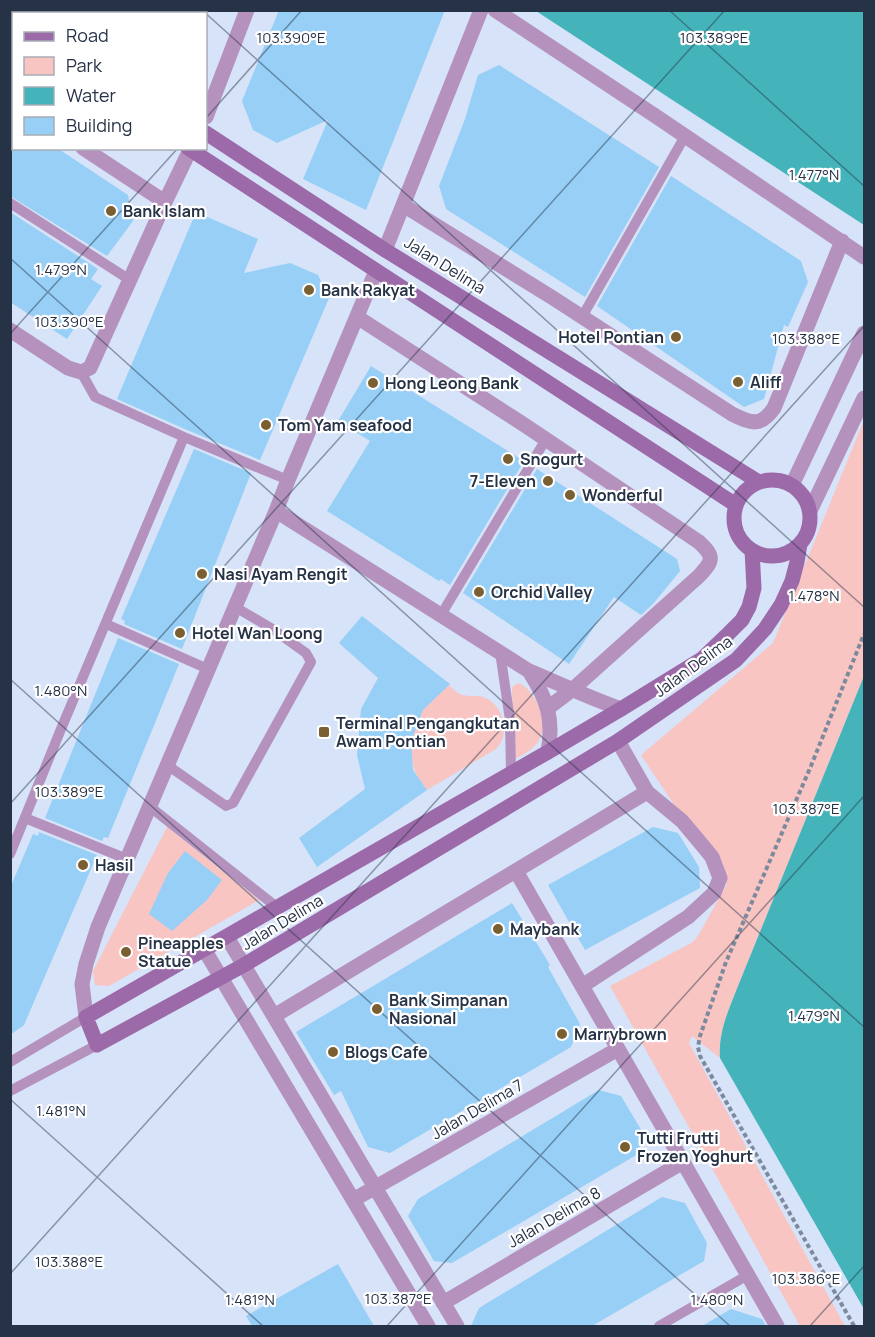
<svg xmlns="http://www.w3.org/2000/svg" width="875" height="1337" font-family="Manrope,sans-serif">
<rect width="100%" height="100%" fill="#d6e3f8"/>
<path fill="#f8c5c3" d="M864,420V676L738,986C729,1009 718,1032 720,1058L692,1036L689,1043L845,1326H800L610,986L693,942L699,934L727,884L641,755L773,643Z
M445,681C449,685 454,691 460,694C466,697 476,695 483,697C504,704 511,735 496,749L427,790L416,774L413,766L410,737L419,712Z
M518,683C527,686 530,692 535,699C551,726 543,748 514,759L512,687Z
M167,827L259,900L109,986L95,985L93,971Z"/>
<path fill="#44b4ba" d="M536,11H864V225Z
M864,676V1309L720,1058C718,1032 729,1009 738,986Z"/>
<path fill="#97cff6" d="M279,10H445L366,210L303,179L328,120L277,143L253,130L242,101Z
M499,65L659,167L585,297L446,209L439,186L465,119L478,75Z
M10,148H57L128,195L133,221L107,256L10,196Z
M671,176L801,261L808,282L788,327L784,325L764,399L744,407L597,306Z
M10,212L98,269L91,279L102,286L67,339L10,302Z
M196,212L258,239L244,273L290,263L318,275L329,298L260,460L187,430L117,399Z
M371,366L524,461L450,585L441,579L439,581L327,511L370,441L338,421Z
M194,449L251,473L182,649L124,624L125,621L121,619Z
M537,469L677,559L680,571L653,604L641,615L614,597L569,664L463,593Z
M362,616L450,684L423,710L411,741L413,770L427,790L317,867L299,838L365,789L357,755L361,709L378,678L339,643Z
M118,638L179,664L108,838L104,837L102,841L45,818Z
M653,827L678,833L699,867L700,888L585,950L548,885Z
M39,832L97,855L24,1025L10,1035V888L33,834L38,836Z
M185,851L222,880L207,900L172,931L149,914L168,873Z
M512,903L550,965L548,967L580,1024L571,1047L390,1153L368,1147L341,1091L334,1095L296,1032Z
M599,1090L621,1096L643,1133L638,1154L452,1263L434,1261L408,1216L418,1199Z
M662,1197L685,1203L707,1243L704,1261L592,1326H471L479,1308Z
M338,1264L374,1326H252L246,1316Z
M731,1309L762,1319L766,1326H702Z"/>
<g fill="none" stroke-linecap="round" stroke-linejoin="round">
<path stroke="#7d8a9e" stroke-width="4" stroke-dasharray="4.5 3" stroke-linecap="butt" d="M854,1326L700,1056L698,1047L700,1036L726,962L811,766L864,634"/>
<path stroke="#b592bd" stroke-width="10" d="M10,203L130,280
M582,317L685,136
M81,372L95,397L184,437L288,480
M441,615L546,439
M106,624L208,669
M500,652L510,720L511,773
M167,765L226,806L233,803L311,662L306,653L271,628L235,607
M149,806L278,908
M25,818L127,859
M10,854L61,729L184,437
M10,1062L86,1017
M10,1091L97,1045
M659,1326L748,1275"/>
<path stroke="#b592bd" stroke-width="15" d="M107,10L111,14
M495,10L657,117L864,257
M10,102L14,104
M206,117L247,10
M83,148L165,202
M403,205L553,298L732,414C751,423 760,428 774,408L842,241
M385,250L481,10
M357,317L523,424L699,542C715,557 713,561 699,576L573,689L548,708
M10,330L68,368L81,372L90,368L165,202L190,150
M792,485L864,333
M276,511L529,671C560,684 590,698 621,709
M810,511L864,398
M529,671C547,699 554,718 548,752
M516,871L777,1326
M227,937L457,1326
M204,949L428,1326
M582,986L688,917L714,893L720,878L712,857L698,840L682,821L647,792L618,741
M274,1016L647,792
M86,1017L82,984L86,964L98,927L276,511L288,480L376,271
M353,1200L618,1049
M443,1303L683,1162"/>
<path stroke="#9d6aa9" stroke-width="15" d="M19,10L24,14
M10,35L14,37
M206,133L385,250L759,482
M188,148L736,505
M734 518a38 38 0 1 1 76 0a38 38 0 1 1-76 0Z
M752,550L754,588L749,607L742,620L725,637L702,659L621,709L548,752L86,1017L97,1045L244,965L618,741L736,660L765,629L781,605L792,581L797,562L800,544"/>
</g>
<path fill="none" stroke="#263246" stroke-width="1.5" stroke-opacity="0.45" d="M202,10L864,607M669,10L864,186M206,118L302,10M10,258L864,1027M10,334L178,148M10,679L730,1326M10,804L725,10M10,1099L263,1326M10,1274L864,326M387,1326L864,796M810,1326L864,1266"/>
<g fill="#795f31" stroke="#fff" stroke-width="2">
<circle cx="111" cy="211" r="6"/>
<circle cx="309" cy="290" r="6"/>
<circle cx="676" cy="337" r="6"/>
<circle cx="738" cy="382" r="6"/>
<circle cx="373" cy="383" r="6"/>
<circle cx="266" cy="425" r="6"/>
<circle cx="508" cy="459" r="6"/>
<circle cx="548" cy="481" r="6"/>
<circle cx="570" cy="495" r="6"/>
<circle cx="202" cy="574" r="6"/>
<circle cx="479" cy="592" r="6"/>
<circle cx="180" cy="633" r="6"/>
<rect x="318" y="726" width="12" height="12" rx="3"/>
<circle cx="83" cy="865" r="6"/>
<circle cx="498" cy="929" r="6"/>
<circle cx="126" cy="952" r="6"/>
<circle cx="377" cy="1009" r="6"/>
<circle cx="562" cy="1034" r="6"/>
<circle cx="333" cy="1052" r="6"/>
<circle cx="625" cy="1147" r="6"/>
</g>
<g text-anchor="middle" stroke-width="4.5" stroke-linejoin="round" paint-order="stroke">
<g font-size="16" font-weight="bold" fill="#263246" stroke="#fff" text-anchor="start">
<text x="123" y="217">Bank Islam</text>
<text x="321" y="296">Bank Rakyat</text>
<text x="664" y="343" text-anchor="end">Hotel Pontian</text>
<text x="750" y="388">Aliff</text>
<text x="385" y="389">Hong Leong Bank</text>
<text x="278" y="431">Tom Yam seafood</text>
<text x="520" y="465">Snogurt</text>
<text x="536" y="487" text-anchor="end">7-Eleven</text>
<text x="582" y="501">Wonderful</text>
<text x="214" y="580">Nasi Ayam Rengit</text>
<text x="491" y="598">Orchid Valley</text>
<text x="192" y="639">Hotel Wan Loong</text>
<text x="336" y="729">Terminal Pengangkutan<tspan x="336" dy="18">Awam Pontian</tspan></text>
<text x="95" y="871">Hasil</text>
<text x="510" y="935">Maybank</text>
<text x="138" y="949">Pineapples<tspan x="138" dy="18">Statue</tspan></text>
<text x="389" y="1006">Bank Simpanan<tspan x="389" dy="18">Nasional</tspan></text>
<text x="574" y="1040">Marrybrown</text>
<text x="345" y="1058">Blogs Cafe</text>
<text x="637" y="1144">Tutti Frutti<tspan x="637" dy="18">Frozen Yoghurt</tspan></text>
</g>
<g font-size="16" fill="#263246" stroke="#fff">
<text transform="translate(445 265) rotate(32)" y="6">Jalan Delima</text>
<text transform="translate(693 666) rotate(-36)" y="6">Jalan Delima</text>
<text transform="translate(282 922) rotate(-31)" y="6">Jalan Delima</text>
<text transform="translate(477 1109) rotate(-30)" y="6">Jalan Delima 7</text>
<text transform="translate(554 1217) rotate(-30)" y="6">Jalan Delima 8</text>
</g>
</g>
<g font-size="15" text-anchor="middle" fill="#263246" stroke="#fff" stroke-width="4.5" stroke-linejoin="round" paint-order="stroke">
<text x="291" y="43">103.390°E</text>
<text x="714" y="43">103.389°E</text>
<text x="814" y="180">1.477°N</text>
<text x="61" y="275">1.479°N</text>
<text x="69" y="327">103.390°E</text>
<text x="806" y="344">103.388°E</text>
<text x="814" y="601">1.478°N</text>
<text x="61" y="696">1.480°N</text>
<text x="69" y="797">103.389°E</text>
<text x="806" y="814">103.387°E</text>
<text x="814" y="1021">1.479°N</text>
<text x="61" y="1116">1.481°N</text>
<text x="69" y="1267">103.388°E</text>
<text x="806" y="1284">103.386°E</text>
<text x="398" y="1304">103.387°E</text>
<text x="250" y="1305">1.481°N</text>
<text x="717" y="1305">1.480°N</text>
</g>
<rect width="875" height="1337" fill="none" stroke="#263246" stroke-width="24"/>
<rect x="12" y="12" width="195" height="138" fill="#ffffff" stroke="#a8adb5" stroke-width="1.5"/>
<rect x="24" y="32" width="30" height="9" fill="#9d6aa9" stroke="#a8adb5" stroke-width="1.5"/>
<text x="66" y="42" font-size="18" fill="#263246">Road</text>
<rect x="24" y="57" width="30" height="18" fill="#f8c5c3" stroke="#a8adb5" stroke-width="1.5"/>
<text x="66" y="72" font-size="18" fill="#263246">Park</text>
<rect x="24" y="87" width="30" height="18" fill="#44b4ba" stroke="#a8adb5" stroke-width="1.5"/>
<text x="66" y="102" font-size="18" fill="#263246">Water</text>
<rect x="24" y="117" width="30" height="18" fill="#97cff6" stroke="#a8adb5" stroke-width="1.5"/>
<text x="66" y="132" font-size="18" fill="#263246">Building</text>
</svg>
